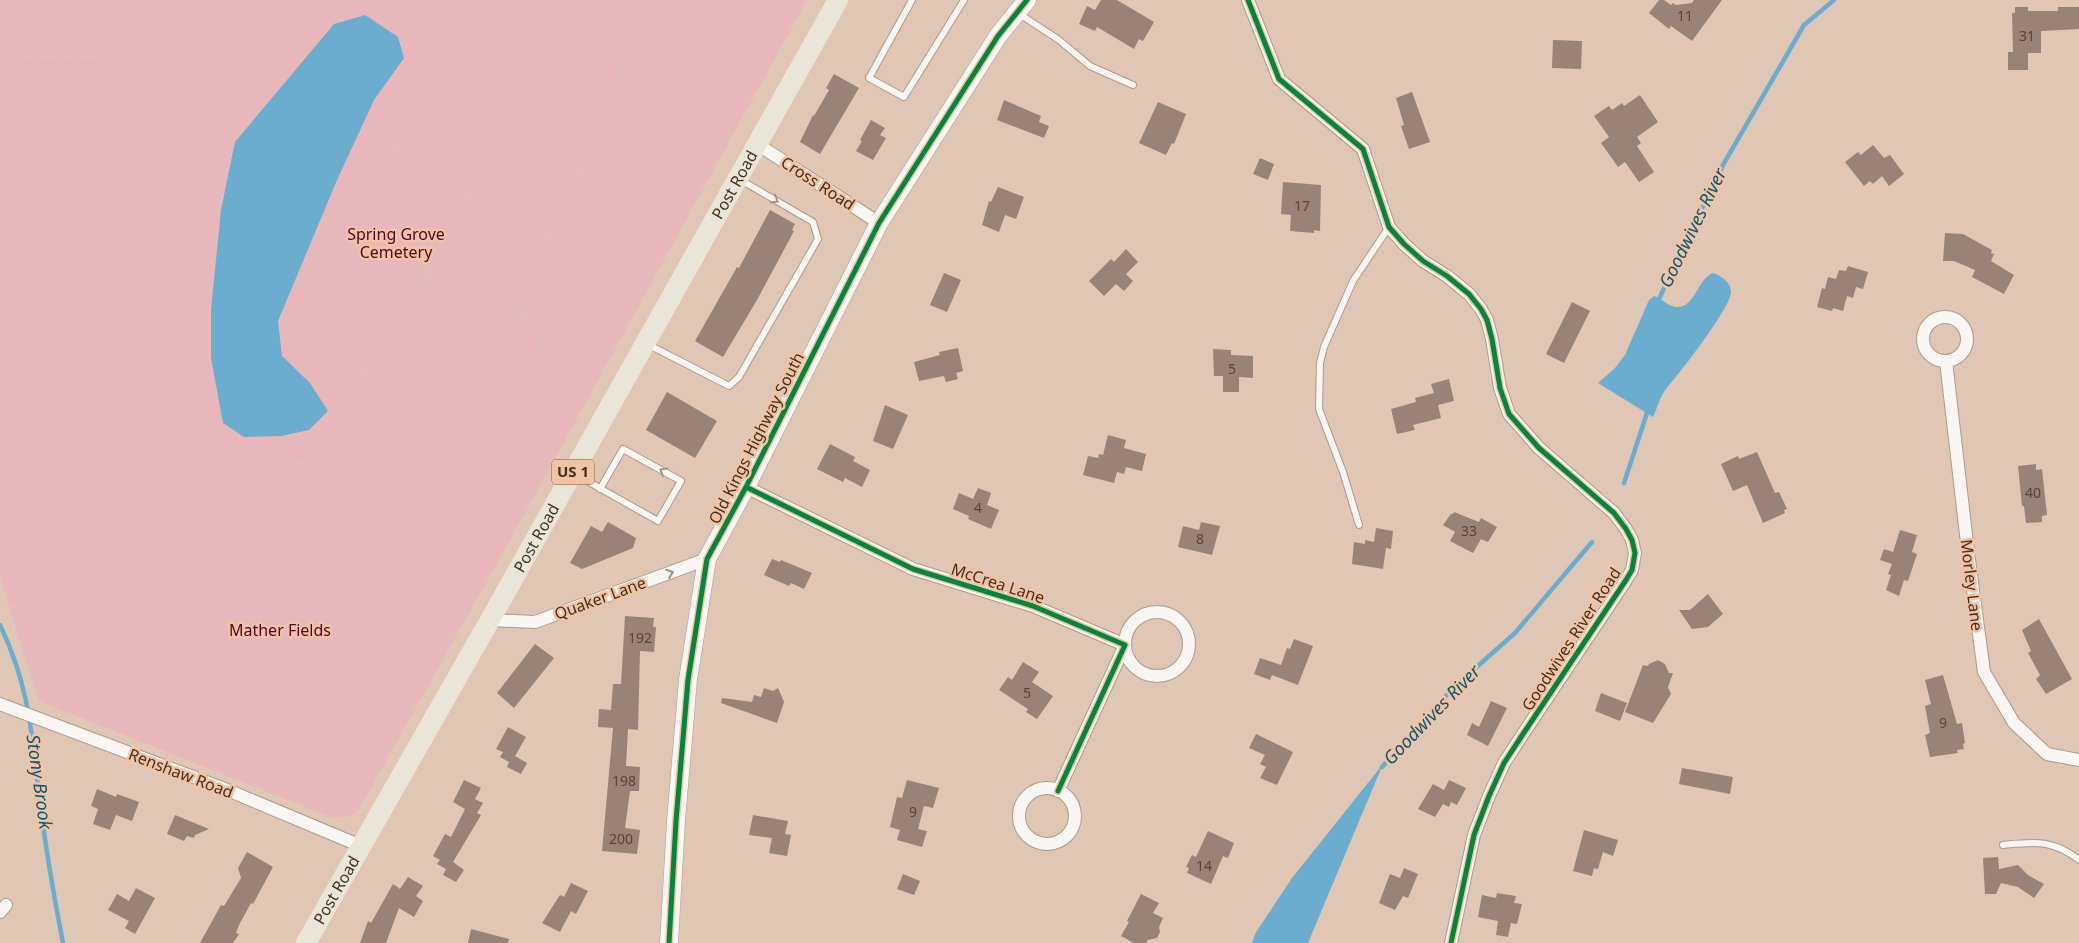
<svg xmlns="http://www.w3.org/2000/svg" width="2079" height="943" font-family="'Noto Sans',sans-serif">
<rect width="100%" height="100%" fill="#e0c6b4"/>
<path fill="#e7b7bb" d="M0,0H807L524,515L357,813L347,817H331L39,701L0,578Z"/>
<path fill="#6badce" d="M365,15L398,37L404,58L374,100L337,180L278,321L282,356L310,383L328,411L309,430L281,436L244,437L223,423L211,358V310L221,210L235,142L334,24Z
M1713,273C1720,275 1731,282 1731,291C1732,307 1678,375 1666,389C1660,396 1657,409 1653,417L1598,383L1615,368L1625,355L1649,300L1654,296C1661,298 1669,307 1676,307C1695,309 1697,279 1713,273Z
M1383,764L1308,943H1252L1255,934L1292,878Z"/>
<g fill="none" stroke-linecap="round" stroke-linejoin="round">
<path stroke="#6badce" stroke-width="4.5" d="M1657,303L1723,165L1804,25L1834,0
M1624,483L1649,407
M0,625C30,687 32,737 40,803C46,850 54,897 63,943
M1382,767L1453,688L1515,633L1592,542"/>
</g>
<path fill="#988379" d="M1101,0H1117L1154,22L1143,41L1139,39L1134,49L1097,27L1095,31L1079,24L1087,6L1095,10Z
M1659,0H1664L1671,5L1673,3L1676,5L1692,3L1694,0H1722L1692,41L1671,26L1669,29L1649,13Z
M2015,7H2028V11H2058V7H2079V29L2041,31V53H2028V70H2008V52H2013L2012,13H2015Z
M1553,40L1582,41L1581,69L1552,68Z
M834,74L859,88L820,154L800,142L813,115L814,116L829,90L826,88Z
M1412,92L1430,142L1409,149L1401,126L1404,125L1396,98Z
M1640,95L1658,122L1637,137L1641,143L1637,146L1654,172L1639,182L1625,162L1618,167L1601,143L1609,137L1594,116L1609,106L1612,110L1622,103L1624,106Z
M1004,100L1041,116L1039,122L1049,126L1044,138L997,120Z
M1158,102L1186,114L1174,144L1172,143L1166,155L1139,143Z
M871,120L885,128L880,135L886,138L873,160L856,151L862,141L860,140Z
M1873,145L1884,158L1890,155L1904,174L1889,186L1882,176L1873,184L1870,181L1864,186L1845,162L1858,152L1861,155Z
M1260,158L1274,164L1268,180L1253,174Z
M1283,182L1321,185L1320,231L1314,230V233L1290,231L1291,215L1281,214Z
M998,187L1024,197L1016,219L1005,215L999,232L982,225L989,201L991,202Z
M770,210L795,224L792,230L794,231L757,300L723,357L695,341L737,267L739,268Z
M1945,233L1963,234L1992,250L1991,253L1994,254L1991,261L2014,275L2004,294L1972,277L1975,270L1954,261H1943Z
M1126,249L1138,262L1126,274L1133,281L1124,291L1116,284L1104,296L1089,281L1111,259L1114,262Z
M1848,266L1868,272L1863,289L1856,287L1853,298L1847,296L1843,311L1833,308L1832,311L1817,307L1822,288L1825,289L1828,277L1836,279L1839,270L1846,271Z
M944,273L961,280L947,312L930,305Z
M1572,302L1590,311L1564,363L1546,354Z
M958,348L963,371L956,373L958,379L946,382L944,376L919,381L914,362L940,355L939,352Z
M1213,349L1231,350V355L1253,356V378L1239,377V392H1223V376H1214Z
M1449,379L1454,401L1438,405L1441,418L1413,425L1415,430L1397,434L1391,409L1416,402L1415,398L1434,393L1431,384Z
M667,392L717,421L695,458L646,430Z
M885,405L908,415L893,449L873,441Z
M1108,435L1126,440L1124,448L1146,454L1142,471L1126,467L1124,474L1117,472L1114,483L1083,475L1088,456L1098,458L1099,454L1103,455Z
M830,444L855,457L853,461L870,470L862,487L845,478L843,482L817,469Z
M1757,452L1775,493L1779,492L1787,509L1784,510L1785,513L1763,523L1747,485L1733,491L1721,464L1738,456L1739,459Z
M2036,464V470L2042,469L2047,515L2042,516V522L2026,523L2024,506H2022L2018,466Z
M978,488L991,493L987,505L999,510L991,529L968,519L969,516L953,509L959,493L973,499Z
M1454,512L1479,522L1481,518L1497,527L1488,542L1481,539L1473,553L1450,541L1455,532L1443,525L1451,514H1453Z
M608,522L636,538L633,548L582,569L570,563L591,526L602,532Z
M1201,522L1220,526L1212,555L1178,547L1183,526L1199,530Z
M1376,528L1393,531L1391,549L1386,548L1383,569L1352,564L1354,542L1365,544V540L1374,542Z
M1900,530L1917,535L1912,552L1917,554L1908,581L1904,580L1899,596L1886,590L1891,575L1888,574L1892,564L1880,560L1884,549L1893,552Z
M772,559L780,562L781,560L812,573L804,589L791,583L789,586L764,575Z
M1708,594L1723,614L1708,627L1692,629L1679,610H1690Z
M625,616L654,618L653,627H656L654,652L640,651L638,730L628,729L626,766L640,767L639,791H630L625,828L640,830L637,854L602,851L613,728L598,727L599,709L611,710L613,684H621Z
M2039,619L2072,679L2046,694L2036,679L2040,675L2028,653L2031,651L2022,630Z
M1294,639L1313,646L1298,685L1272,675L1270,680L1254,674L1260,658L1281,665L1287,648L1290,649Z
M535,644L554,658L514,708L497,693Z
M1658,660L1665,664L1669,673H1673L1668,687L1671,694L1653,723L1625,712L1643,665L1648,666L1649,664Z
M1023,662L1039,672L1032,682L1053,696L1037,719L1026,712L1028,709L999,690L1008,677L1012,680Z
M1943,675L1957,724L1962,723L1965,743L1963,744L1964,749L1957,750L1958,753L1930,757L1925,735L1930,733L1925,706L1931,704L1925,680Z
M764,688L773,691L778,688L784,702L777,723L721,703L722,698L752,702L754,695L761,697Z
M1601,693L1627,703L1620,721L1595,711Z
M1491,701L1507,708L1488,746L1467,735L1472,723L1479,727Z
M508,727L526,737L515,756L527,763L521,774L507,767L509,762L500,757L503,752L496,749Z
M1256,734L1293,752L1277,785L1260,778L1266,767L1260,764L1265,755L1249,748Z
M1682,768L1733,777L1730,794L1679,784Z
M464,780L481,788L475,799L483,803L477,813L481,815L453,862L464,870L456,882L443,875L446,869L437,864L440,860L433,856L445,834L451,837L465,809L453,802Z
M907,780L939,788L933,808L924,806L918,829L927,831L922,847L897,840L900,830L890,827L897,797L902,798Z
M1449,780L1466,788L1457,805L1451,802L1449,807L1443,804L1435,817L1418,809L1433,784L1444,790Z
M97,789L116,797L117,794L139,802L132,821L116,815L110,830L93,824L98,809L91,806Z
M175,815L209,829L195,835L194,838L187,836L184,841L167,834Z
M753,815L788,821L785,834L791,835L787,856L769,853L772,838L749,835Z
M1584,830L1618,840L1613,856L1603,852L1598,869L1594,868L1592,876L1573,871Z
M1208,831L1234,843L1228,858L1223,856L1211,884L1187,873L1189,868L1186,867L1192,855L1196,857Z
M247,852L273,867L253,904L251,903L239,925L236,933L239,934L233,943H200L221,905L224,906L241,878L238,868Z
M1998,857L1999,869L2018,865L2028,875L2044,884L2034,898L2018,887L2001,883L1996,894H1985L1983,858Z
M1404,868L1418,874L1408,898L1403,896L1395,910L1379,903L1390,874L1400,878Z
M903,874L920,881L914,895L897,889Z
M408,877L423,886L416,896L423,901L414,917L399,908L386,943H360L368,921L371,923L393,884L400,889Z
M571,883L588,891L576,914L571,911L560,932L542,923L560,895L564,897Z
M136,888L155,898L135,934L125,928L129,921L108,910L117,894L129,901Z
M1497,893L1516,896L1514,903L1522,904L1517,924L1511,923L1508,937L1496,935L1498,921L1478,917L1482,895L1496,898Z
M1141,894L1159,903L1153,913L1163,918L1159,927L1160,932L1157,938L1148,940L1146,943H1134L1121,936L1129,922L1127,921Z
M471,929L509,939L508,943H468Z"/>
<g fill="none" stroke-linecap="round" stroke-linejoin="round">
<defs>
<path id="lane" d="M912,0L869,78L904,97L964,0
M1018,13L1059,40L1090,66L1133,85
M647,344L729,386L739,377L818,239L813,222L739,179
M573,473L658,521L681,481L623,449L600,489
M1359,525L1343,472L1319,409L1320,363L1324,347L1353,281L1389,227
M2003,845C2034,842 2053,839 2079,860"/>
<path id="street" d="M1248,0L1279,79L1363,149L1389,227L1404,244L1423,261L1447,276L1469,294L1481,309L1487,320L1492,339L1500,388L1509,414L1539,448L1614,513L1626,529L1632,540L1635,553L1632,570L1626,580L1523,734L1504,763L1489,796L1474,835L1451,943
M757,144L879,223
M1923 339a22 22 0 1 1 44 0a22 22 0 1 1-44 0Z
M1946,361L1968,552L1984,672L2014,723L2047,754L2079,760
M746,487L913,569L1033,606L1125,645L1058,791
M1125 644a32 32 0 1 1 64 0a32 32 0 1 1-64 0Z
M490,620L535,622L707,559
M0,704L225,789L361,846
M1019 816a28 28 0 1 1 56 0a28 28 0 1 1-56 0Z
M0,912L6,905"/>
<path id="secondary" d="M669,943L676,821L688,680L707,559L746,487L879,223L998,36L1027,0"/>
<g id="primary">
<path id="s1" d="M306,943L490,620L838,0"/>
</g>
</defs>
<use href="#lane" stroke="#ae9b8c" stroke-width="8"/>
<use href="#street" stroke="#ae9b8c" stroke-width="14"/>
<use href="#secondary" stroke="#ae9b8c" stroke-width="19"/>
<use href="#primary" stroke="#f1e5dd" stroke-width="20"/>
<path stroke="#d0c8c2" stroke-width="2.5" stroke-dasharray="1 4" stroke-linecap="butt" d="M282,0L200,108L176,152L158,261L164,367L169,392L182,420L212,442L262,460L307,463L353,454
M444,0L442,29L443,57L408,126L377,170L319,304L318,340L329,356L363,369L382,353L490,155L563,13
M196,51L228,73
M0,57L120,56L147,89L196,51L209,14L207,0
M618,66L674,0
M395,146L469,194L653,296
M579,174L612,185L635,191L653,176L743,24L749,4L748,0
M0,273L80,406L145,417L169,392
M426,273L470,299L528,317
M363,369L361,396L343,437L356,459L381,474L432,484H463L483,471L545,363L539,338L525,308L527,293L549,239L619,85L620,70L613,53L547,0"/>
<use href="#lane" stroke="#faf6f4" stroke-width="6"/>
<use href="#street" stroke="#faf6f4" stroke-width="12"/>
<use href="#secondary" stroke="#faf6f4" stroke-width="18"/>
<use href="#primary" stroke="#e9e6d9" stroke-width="19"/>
<defs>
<path id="cycleway" d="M1248,0L1279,79L1363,149L1389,227L1404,244L1423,261L1447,276L1469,294L1481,309L1487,320L1492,339L1500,388L1509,414L1539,448L1614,513L1626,529L1632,540L1635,553L1632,570L1626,580L1523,734L1504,763L1489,796L1474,835L1451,943
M746,487L913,569L1033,606L1125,645L1058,791
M669,943L676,821L688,680L707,559L746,487L879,223L998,36L1027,0"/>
</defs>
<use href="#cycleway" stroke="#f2c3a2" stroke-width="8"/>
<use href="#cycleway" stroke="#00873e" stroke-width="5"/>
</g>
<defs><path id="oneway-chevron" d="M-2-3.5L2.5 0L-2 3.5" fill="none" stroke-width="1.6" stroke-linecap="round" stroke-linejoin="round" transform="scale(1.25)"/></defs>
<g stroke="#9e938b">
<use href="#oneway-chevron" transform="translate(775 200) rotate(30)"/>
<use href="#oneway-chevron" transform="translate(663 471) rotate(-150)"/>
<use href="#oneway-chevron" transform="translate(670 573) rotate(-20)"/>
</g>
<g text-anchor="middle" stroke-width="5" stroke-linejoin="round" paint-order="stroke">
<g font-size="14" fill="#584538">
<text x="1685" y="21">11</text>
<text x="2027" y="41">31</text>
<text x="1302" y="211">17</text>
<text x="1232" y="374">5</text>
<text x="2033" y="498">40</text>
<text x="978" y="513">4</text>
<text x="1469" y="536">33</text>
<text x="1200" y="544">8</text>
<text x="640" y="643">192</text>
<text x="1027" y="698">5</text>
<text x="1943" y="728">9</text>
<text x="624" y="786">198</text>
<text x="913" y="817">9</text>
<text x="621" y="844">200</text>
<text x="1204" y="871">14</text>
</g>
<rect fill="#f2c3a2" stroke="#775c48" stroke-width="1" x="552" y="459.5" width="42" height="25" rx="4"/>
<g font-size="15" font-weight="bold" fill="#423022">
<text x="573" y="477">US 1</text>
</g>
<g font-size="16" fill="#423022" stroke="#f2c3a2">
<text transform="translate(818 183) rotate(33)" y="6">Cross Road</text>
<text dy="6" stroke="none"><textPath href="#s1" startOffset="871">Post Road</textPath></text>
<text transform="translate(756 438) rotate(-63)" y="6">Old Kings Highway South</text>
<text dy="6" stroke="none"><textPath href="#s1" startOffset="466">Post Road</textPath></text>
<text transform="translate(998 583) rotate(18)" y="6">McCrea Lane</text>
<text transform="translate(1972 585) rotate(83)" y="6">Morley Lane</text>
<text transform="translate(600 598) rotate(-20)" y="6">Quaker Lane</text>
<text transform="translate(1571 639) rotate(-57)" y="6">Goodwives River Road</text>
<text transform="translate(181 773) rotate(21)" y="6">Renshaw Road</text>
<text dy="6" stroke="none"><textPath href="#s1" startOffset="61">Post Road</textPath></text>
</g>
<g font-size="16" fill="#57002e" stroke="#f2c3a2">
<text x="396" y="240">Spring Grove<tspan x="396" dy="18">Cemetery</tspan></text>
<text x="280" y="636">Mather Fields</text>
</g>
<g font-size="18" font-style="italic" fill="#04587d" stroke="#f2c3a2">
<text transform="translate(1693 228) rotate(-64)" y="6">Goodwives River</text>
<text transform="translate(1432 715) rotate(-46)" y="6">Goodwives River</text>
<text transform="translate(39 782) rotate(82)" y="6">Stony Brook</text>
</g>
</g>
</svg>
